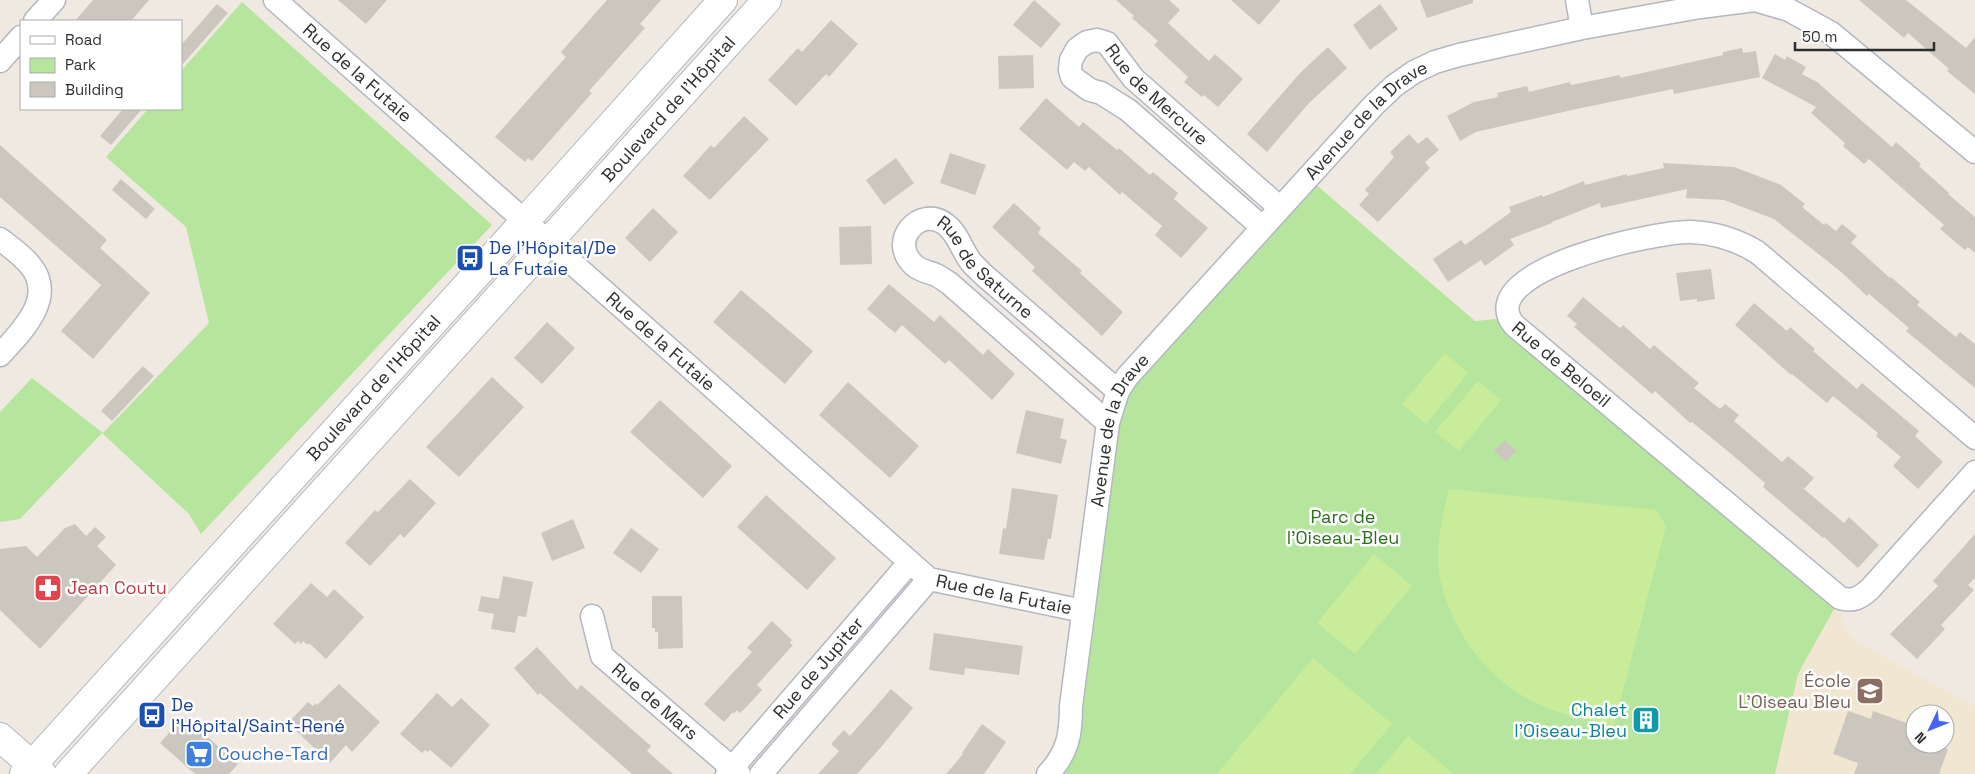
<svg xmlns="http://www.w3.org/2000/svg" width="1975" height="774" font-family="'Space Grotesk',sans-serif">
<rect width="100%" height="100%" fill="#efe9e1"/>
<path fill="#f0e6d1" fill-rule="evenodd" d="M1840,598L1844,627L1854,640L1975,707V774H1775L1798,674ZM1915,714H1945V744H1915Z"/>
<path fill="#b6e59e" d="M242,2L492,225L201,534L189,514L102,433L20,519L0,522V412L32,378L103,433L209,323L186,227L106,157L148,109H181V71Z
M1307,177L1475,321L1508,318L1840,598L1798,674L1775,774H1048L1059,761L1112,407Z"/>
<path fill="#c9ec9a" d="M1445,353L1468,373L1426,424L1402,404Z
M1478,381L1501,400L1459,451L1435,432Z
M1449,489L1656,510L1666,526L1614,725C1585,719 1555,714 1530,700C1484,675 1450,628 1440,577C1435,548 1442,517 1449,489Z
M1374,554L1412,586L1355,654L1317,623Z
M1313,658L1392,724L1350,774H1217Z
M1408,736L1454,774H1376Z"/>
<path fill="#cbc7bf" d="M93,0H149L131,21H75Z
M338,0H387L366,24Z
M607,0H661L640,24L645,28L589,91L592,93L532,161L528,158L525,162L495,137L566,57L561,52Z
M1034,0L1061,24L1041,48L1013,25Z
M1116,0H1169L1180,10L1168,23L1209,61L1215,54L1243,79L1218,107L1204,95L1202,97L1184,82L1188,77L1154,45L1158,41L1132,18L1134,16Z
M1231,0H1281L1259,25Z
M1420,0H1473V3L1427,18Z
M1859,0H1906L1966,48L1975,37V94L1947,71L1949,69L1908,33L1904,38Z
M217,4L228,13L181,66V45Z
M1380,4L1398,29L1370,50L1353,25Z
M831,20L858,44L829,77L826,74L796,106L768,80L798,48L802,52Z
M1328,47L1347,68L1309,103L1267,152L1247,134L1300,73Z
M1742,48L1743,53L1756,51L1760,77L1674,94L1673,89L1572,110L1476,132L1460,141L1447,116L1474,102L1498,97L1497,93L1527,86L1529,92L1570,82L1571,85L1620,75V78L1723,55V52Z
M1775,54L1785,60L1787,56L1806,67L1802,74L1817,82L1892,147L1896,142L1921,164L1919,166L1949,193L1948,194L1975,217V253L1968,247L1965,250L1940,229L1944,225L1869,159L1864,164L1843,146L1845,143L1811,113L1816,107L1762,78Z
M1033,55L1034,88L999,89L998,56Z
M1046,98L1079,127L1083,122L1117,150L1119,148L1150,175L1153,172L1178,193L1174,199L1208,228L1181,258L1155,235L1162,226L1122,192L1120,195L1089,167L1085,171L1074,162L1067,170L1019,129Z
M123,109H142L111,145L100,136Z
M744,116L769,139L710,200L683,176L711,145L714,148Z
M1409,134L1418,144L1427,137L1439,150L1425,162L1430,168L1378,222L1359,205L1369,194L1365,190L1394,157L1390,152Z
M0,145L107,240L100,248L150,293L93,359L61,331L101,285L0,197Z
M950,153L986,165L975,195L940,183Z
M896,158L914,183L884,205L866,180Z
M1663,163L1734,167L1781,185L1805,204L1802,207L1824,225L1826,223L1836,231L1842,224L1857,236L1851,243L1890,278L1891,277L1920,302L1917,305L1956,337L1960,332L1975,344V388L1906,331L1909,328L1869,294L1867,296L1840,271L1774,219L1724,200L1686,198L1687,189L1601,208L1600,203L1552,222V223L1510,239L1514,245L1485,266L1481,260L1448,282L1433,259L1461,240L1465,245L1511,212L1509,207L1542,195L1543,197L1584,181L1585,185L1627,174V176L1664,168Z
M121,179L155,209L146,219L112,190Z
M1014,203L1041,228L1038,233L1082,271L1080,273L1123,312L1102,336L1032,271L1035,267L992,227Z
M653,208L678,232L650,262L625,238Z
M871,226L872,264L840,265L839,227Z
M1711,269L1715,299L1697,302V299L1680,301L1676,273Z
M889,284L934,322L940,315L983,355L988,349L1015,374L992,400L949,360L945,364L902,325L895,333L867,309Z
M741,290L813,351L785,384L713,322Z
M1583,297L1620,328L1623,325L1650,349L1654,345L1699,383L1694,388L1720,409L1725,404L1739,415L1734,421L1782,462L1788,456L1814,478L1804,489L1844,523L1849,517L1879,545L1858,568L1824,537L1823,538L1763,487L1765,483L1730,453L1692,422L1690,423L1655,391L1652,394L1574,327L1577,324L1567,316Z
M1754,303L1787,331L1790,327L1815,349L1813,351L1857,389L1862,383L1919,431L1915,436L1943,462L1918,489L1893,466L1901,457L1876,436L1878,433L1833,396L1827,403L1792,374L1791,375L1735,325Z
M547,322L575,348L542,384L514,358Z
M143,366L154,376L112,421L101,411Z
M492,377L524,407L459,477L426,447Z
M848,382L919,446L890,478L819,415Z
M660,400L732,466L703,498L630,432Z
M1026,410L1064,419L1060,438L1067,440L1061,464L1016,453Z
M1505,440L1516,451L1506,462L1494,451Z
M410,479L436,503L404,538L400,534L370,566L345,543L375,510L378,512Z
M1012,488L1058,495L1051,539H1048L1044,560L999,554L1003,528L1006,529Z
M766,495L836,558L807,590L737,527Z
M573,519L585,548L552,561L541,533Z
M75,524L86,536L95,527L106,537L97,546L116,565L40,649L0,610V549L26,546L37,557L65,528Z
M631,528L659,549L641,573L613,553Z
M1975,534V578L1968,585L1974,590L1941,625L1945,629L1917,659L1890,634L1938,586L1933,581Z
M503,576L533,582L526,617L518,616L515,633L491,629L494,614L478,611L481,596L499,599Z
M311,583L327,597L334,589L364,617L326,659L309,643L308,645L303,641L301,644L298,641L295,644L273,624Z
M652,596H682L683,648L658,649V632H655V628H652Z
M772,621L792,640L790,643L793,645L757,685L762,690L750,703L740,713L737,710L734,714L733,712L724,722L704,704L752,652L747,648Z
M934,633L1023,646L1019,675L965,668L964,675L929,670Z
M537,647L577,690L581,685L651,746L647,751L673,774H632L540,693L538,695L514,668Z
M339,684L380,722L352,752L346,745L330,763L288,723L308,702L313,706L316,703L317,705Z
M891,689L913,708L882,746L857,774H818L839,751L831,744L844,730L850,736Z
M437,693L452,707L461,698L490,725L451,768L430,750L428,752L425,750L422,753L400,734Z
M1642,707L1658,713L1650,733L1635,727Z
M1848,711L1871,719L1873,711L1915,726V744H1933L1948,749L1939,774H1854L1858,763L1833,754Z
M184,716L238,764L229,774H195L160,743Z
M982,724L1006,742L984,774H946L963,754L962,753Z"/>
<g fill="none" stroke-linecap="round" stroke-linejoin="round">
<defs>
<g id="minor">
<path id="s1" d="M275,0L929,579L1083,611"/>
<path d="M1577,0L1582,28"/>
<path d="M35,21L54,0"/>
<path d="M0,61L21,37"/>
<path id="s2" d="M1262,227L1128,110L1101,93L1090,90L1072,77L1070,70L1071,60L1077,49L1087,42L1097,40L1107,43L1133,78L1279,207"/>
<path d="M0,239C10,247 22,255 30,265C57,297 22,331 0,355"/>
<path id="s3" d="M1108,423L949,283C945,281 941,277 936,275C929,272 921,271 915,266C886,241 921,205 945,224C958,233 962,251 971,262C975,267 981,272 985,276L1118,391"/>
<path id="s4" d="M1975,438L1757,252C1737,240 1715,233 1692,232C1660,230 1470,270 1514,325L1840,598C1853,602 1860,598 1870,589L1975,472"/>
<path id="s5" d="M592,616L602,656L739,774"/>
<path id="s6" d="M727,774L909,563"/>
<path d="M761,774L929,579"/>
<path id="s7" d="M1048,774C1068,752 1071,735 1071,706L1108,423L1118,391L1127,377L1373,106L1394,86L1414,72L1435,62L1459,55L1582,28L1700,7L1755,0L1789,10L1831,33L1975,152"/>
</g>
<path id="tertiary" d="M0,737L42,774"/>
<g id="secondary">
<path id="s8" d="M24,774L526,220L723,0"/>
<path id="s9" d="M68,774L767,0"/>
</g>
</defs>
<use href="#minor" stroke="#b4b7c1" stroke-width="25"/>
<use href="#tertiary" stroke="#b4b7c1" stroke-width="30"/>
<use href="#secondary" stroke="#b4b7c1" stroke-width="30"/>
<use href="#minor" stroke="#fff" stroke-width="22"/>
<use href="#tertiary" stroke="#fff" stroke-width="28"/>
<use href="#secondary" stroke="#fff" stroke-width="28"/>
</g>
<defs>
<symbol id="bus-square" viewBox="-11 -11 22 22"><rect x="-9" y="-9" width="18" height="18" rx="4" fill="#1a4fb4" stroke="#fff"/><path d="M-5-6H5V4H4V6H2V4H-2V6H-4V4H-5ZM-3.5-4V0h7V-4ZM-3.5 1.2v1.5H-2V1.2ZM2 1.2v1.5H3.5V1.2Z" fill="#fff"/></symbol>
<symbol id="pharmacy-square" viewBox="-11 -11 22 22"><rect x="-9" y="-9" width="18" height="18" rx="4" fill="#e0444e" stroke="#fff"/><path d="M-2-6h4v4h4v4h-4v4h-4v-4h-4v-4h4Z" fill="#fff"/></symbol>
<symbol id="school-square" viewBox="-11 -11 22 22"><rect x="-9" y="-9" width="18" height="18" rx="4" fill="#8d6e63" stroke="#fff"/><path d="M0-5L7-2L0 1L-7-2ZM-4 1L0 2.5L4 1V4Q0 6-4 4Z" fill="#fff"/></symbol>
<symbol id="building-square" viewBox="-11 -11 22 22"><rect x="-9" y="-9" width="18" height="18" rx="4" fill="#0f9aa8" stroke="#fff"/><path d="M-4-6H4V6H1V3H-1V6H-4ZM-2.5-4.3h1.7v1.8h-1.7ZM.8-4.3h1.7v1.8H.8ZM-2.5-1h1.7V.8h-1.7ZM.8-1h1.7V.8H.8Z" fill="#fff"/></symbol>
<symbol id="supermarket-square" viewBox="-11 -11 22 22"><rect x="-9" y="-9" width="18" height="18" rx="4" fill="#3f7fe0" stroke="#fff"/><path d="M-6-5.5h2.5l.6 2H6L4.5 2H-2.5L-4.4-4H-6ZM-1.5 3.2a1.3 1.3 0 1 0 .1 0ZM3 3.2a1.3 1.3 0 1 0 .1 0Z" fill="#fff"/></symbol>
</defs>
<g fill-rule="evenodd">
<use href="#bus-square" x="454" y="242" width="32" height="32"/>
<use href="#pharmacy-square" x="32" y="572" width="32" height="32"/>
<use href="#school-square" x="1854" y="675" width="32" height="32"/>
<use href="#bus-square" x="136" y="699" width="32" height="32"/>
<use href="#building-square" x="1630" y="704" width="32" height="32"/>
<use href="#supermarket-square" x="183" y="738" width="32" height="32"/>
</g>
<g text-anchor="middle" stroke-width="5" stroke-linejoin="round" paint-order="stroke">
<g font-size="18" fill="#2e2e2e" stroke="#fff">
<text dy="6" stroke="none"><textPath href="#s1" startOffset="110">Rue de la Futaie</textPath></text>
<text dy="6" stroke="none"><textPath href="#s2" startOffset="378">Rue de Mercure</textPath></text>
<text dy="6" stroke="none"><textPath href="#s9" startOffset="896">Boulevard de l'Hôpital</textPath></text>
<text dy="6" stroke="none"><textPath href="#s7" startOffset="761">Avenue de la Drave</textPath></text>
<text dy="6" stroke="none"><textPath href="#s3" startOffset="391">Rue de Saturne</textPath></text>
<text dy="6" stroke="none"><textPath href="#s1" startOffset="515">Rue de la Futaie</textPath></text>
<text dy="6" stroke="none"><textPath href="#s4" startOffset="644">Rue de Beloeil</textPath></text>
<text dy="6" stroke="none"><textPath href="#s8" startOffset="521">Boulevard de l'Hôpital</textPath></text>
<text dy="6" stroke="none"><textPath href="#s7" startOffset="356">Avenue de la Drave</textPath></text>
<text dy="6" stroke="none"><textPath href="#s1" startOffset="950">Rue de la Futaie</textPath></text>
<text dy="6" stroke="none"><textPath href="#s6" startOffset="140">Rue de Jupiter</textPath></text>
<text dy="6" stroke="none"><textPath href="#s5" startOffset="111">Rue de Mars</textPath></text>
</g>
<g font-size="18" fill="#164399" stroke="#fff" text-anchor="start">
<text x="489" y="254">De l'Hôpital/De<tspan x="489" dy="21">La Futaie</tspan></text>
<text x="171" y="711">De<tspan x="171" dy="21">l'Hôpital/Saint-René</tspan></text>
</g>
<g font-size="18" fill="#2c6e1b" stroke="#fff">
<text x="1343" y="523">Parc de<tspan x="1343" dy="21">l'Oiseau-Bleu</tspan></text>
</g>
<g font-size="18" fill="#be3a42" stroke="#fff" text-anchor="start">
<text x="67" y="594">Jean Coutu</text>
</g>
<g font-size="18" fill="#785e54" stroke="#fff" text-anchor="end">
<text x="1851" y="687">École<tspan x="1851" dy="21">L'Oiseau Bleu</tspan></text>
</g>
<g font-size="18" fill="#0d838f" stroke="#fff" text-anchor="end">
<text x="1627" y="716">Chalet<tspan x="1627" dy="21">l'Oiseau-Bleu</tspan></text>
</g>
<g font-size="18" fill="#366cbe" stroke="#fff" text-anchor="start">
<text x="218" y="760">Couche-Tard</text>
</g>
</g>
<rect x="20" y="20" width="162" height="90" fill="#ffffff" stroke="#ababab"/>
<rect x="30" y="36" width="25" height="8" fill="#ffffff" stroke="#ababab"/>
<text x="65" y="45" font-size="15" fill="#2e2e2e">Road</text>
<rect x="30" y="58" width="25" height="15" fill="#b6e59e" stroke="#ababab"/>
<text x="65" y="70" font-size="15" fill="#2e2e2e">Park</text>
<rect x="30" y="82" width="25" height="15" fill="#cbc7bf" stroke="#ababab"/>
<text x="65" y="95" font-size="15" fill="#2e2e2e">Building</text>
<g transform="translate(1930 729) rotate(227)"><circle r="24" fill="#ffffff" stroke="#ababab"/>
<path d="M0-4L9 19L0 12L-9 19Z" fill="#4264fb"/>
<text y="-8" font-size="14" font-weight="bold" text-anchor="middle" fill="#2e2e2e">N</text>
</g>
<path d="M1795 42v8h139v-8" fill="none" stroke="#2e2e2e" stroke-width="2.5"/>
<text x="1802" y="42" font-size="15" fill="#2e2e2e" stroke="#ffffff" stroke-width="4" paint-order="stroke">50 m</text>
</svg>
